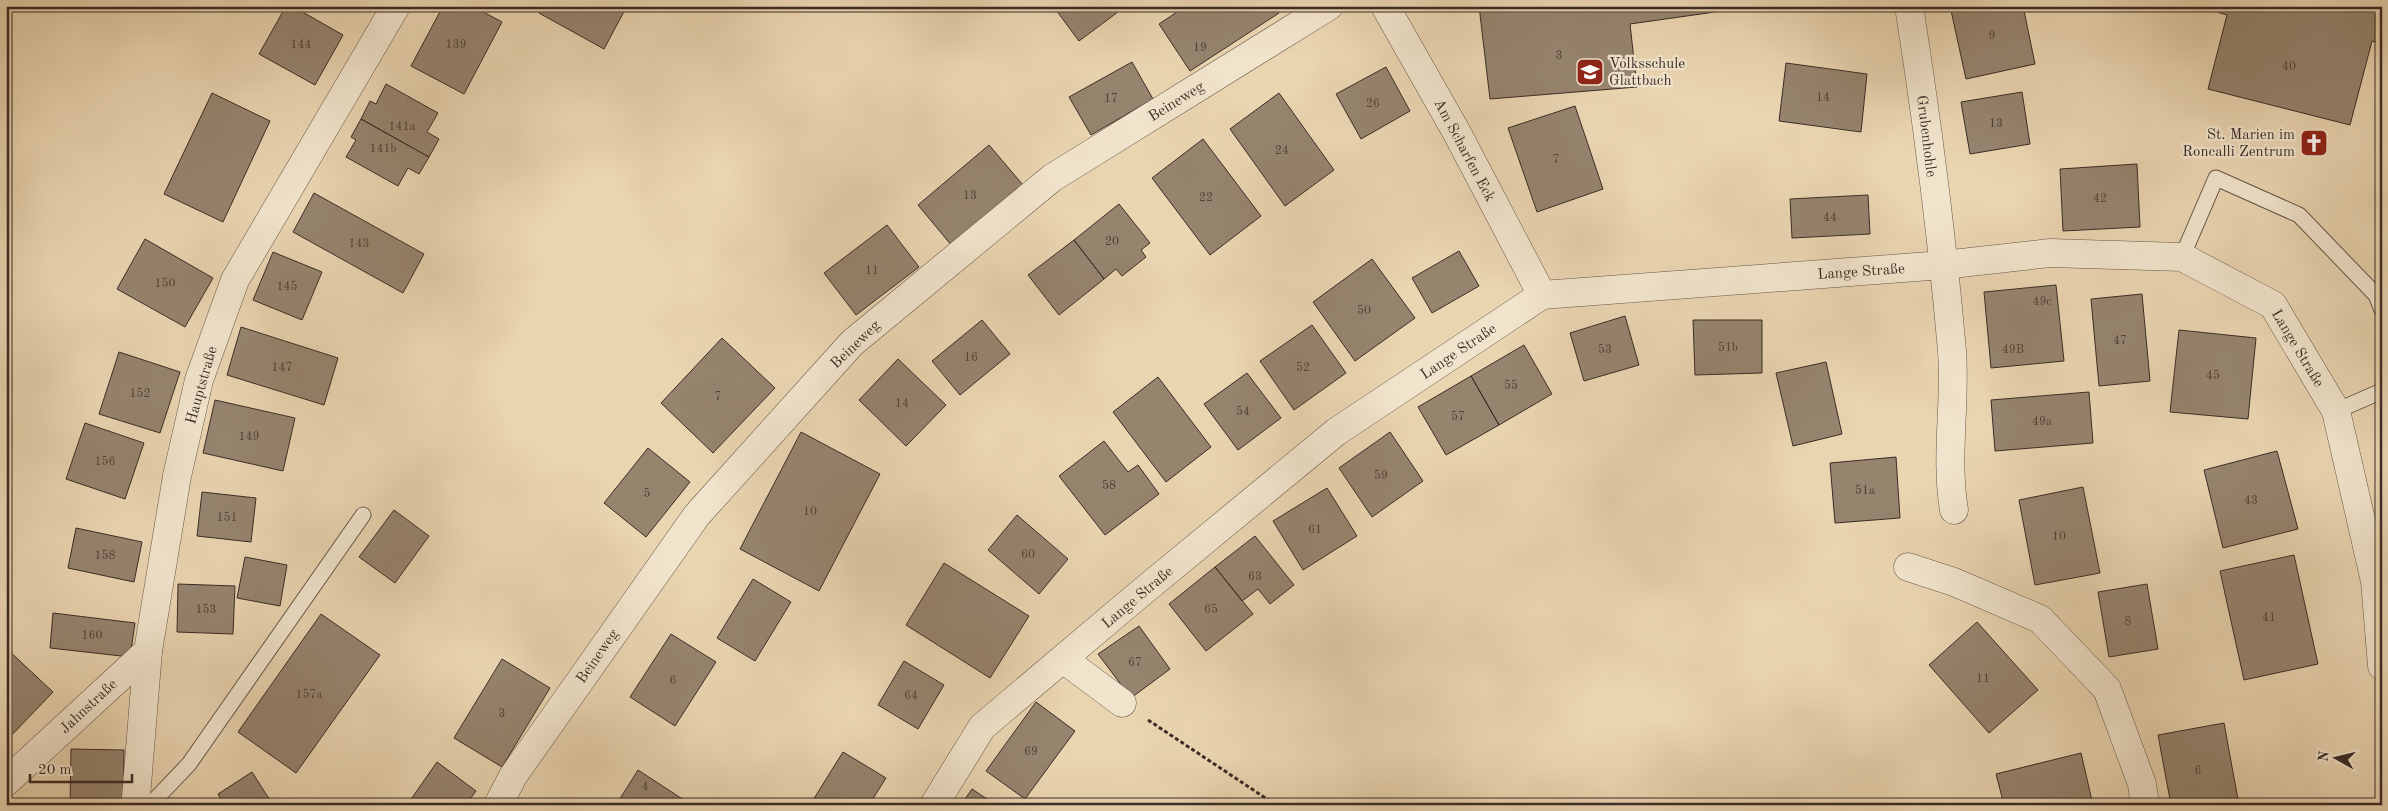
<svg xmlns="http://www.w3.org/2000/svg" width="2388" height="811" font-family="'Old Standard TT',serif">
<rect width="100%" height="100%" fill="#ead5b1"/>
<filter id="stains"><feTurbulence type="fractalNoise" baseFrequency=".004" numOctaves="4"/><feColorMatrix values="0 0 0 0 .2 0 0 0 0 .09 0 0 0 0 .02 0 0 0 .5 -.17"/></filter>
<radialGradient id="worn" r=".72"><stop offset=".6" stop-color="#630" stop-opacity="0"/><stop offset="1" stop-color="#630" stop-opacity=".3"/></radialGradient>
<path fill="#96846f" stroke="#3a2c27" d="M286,6H292L343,35L315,85L259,54Z
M443,6H472L502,22L464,94L411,66Z
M543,6H627L604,49L539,13Z
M1053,6H1113L1118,12L1079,41Z
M1186,6H1274L1279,13L1190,71L1159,24Z
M1479,6H1715V12L1630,24L1637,87L1490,99Z
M1950,6H2023L2035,64L1966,79Z
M2195,6H2382V44L2372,41L2350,125L2208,89L2227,15Z
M1132,62L1153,99L1091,135L1069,97Z
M1786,63L1867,74L1861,132L1779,121Z
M1386,67L1410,111L1361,139L1336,94Z
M386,84L438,113L427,132L439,139L429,157L361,119L370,101L376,104Z
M2022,92L2030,144L1970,154L1961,102Z
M212,93L270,121L223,222L164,194Z
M1279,93L1334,170L1285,206L1230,129Z
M1575,106L1603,189L1537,212L1508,128Z
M361,119L429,157L419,174L408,168L398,186L346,157L356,140L351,137Z
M1203,139L1261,216L1210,255L1152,178Z
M989,145L1023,185L952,246L918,205Z
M2137,164L2140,227L2063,231L2060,169Z
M314,193L424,254L403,293L293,232Z
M1868,195L1870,234L1792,238L1790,199Z
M1119,204L1150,243L1141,250L1146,257L1122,276L1116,269L1104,279L1074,240Z
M887,225L919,267L856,315L824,273Z
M145,239L213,278L185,327L117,289Z
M1074,240L1104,279L1059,315L1028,275Z
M1459,251L1479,286L1432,313L1412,278Z
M273,252L322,272L302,320L253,300Z
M1372,259L1415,318L1355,361L1313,302Z
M2056,285L2064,361L1991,368L1984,292Z
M2142,294L2150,381L2099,386L2091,299Z
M1625,316L1639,365L1584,381L1570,333Z
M982,320L1010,354L960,395L932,361Z
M1693,320H1762V373L1695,375Z
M1312,325L1346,373L1294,410L1260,361Z
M241,327L338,358L324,405L227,375Z
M2179,330L2256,338L2248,419L2170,412Z
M722,338L775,388L713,453L661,403Z
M1524,345L1552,394L1499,425L1471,376Z
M119,352L180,372L160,433L99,414Z
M898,359L946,405L906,446L859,400Z
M1826,362L1842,434L1793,446L1776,373Z
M1247,373L1281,418L1238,450L1204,404Z
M1471,376L1499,425L1446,455L1418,407Z
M1158,377L1211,447L1166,482L1113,412Z
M2089,392L2093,443L1995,451L1991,400Z
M215,400L295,418L283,471L203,453Z
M85,423L144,443L125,499L66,479Z
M801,432L880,474L819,591L740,549Z
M1390,432L1423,481L1372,517L1339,468Z
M1104,441L1128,472L1138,465L1159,494L1105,535L1059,476Z
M648,448L690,482L646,537L604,503Z
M2277,451L2298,529L2223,548L2204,470Z
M1896,457L1900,518L1835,523L1830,463Z
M2083,487L2100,573L2035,585L2019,500Z
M1327,488L1357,536L1303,570L1273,521Z
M202,492L256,498L251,542L197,536Z
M394,510L429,536L395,583L359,557Z
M1017,515L1068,559L1039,594L988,550Z
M76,528L142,542L134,582L68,568Z
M1255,536L1294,585L1270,604L1258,589L1242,601L1215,567Z
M2294,555L2318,664L2244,680L2220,571Z
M245,557L287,565L280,606L237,598Z
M944,563L1029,616L990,678L906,625Z
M1215,567L1253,614L1206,651L1169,604Z
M753,579L791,602L755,661L717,638Z
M178,584L235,586L233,634L177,632Z
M2147,584L2158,649L2109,657L2098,592Z
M53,613L135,623L130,657L50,648Z
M321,614L380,655L296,773L238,732Z
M1977,622L2038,690L1989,733L1929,665Z
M1139,626L1170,669L1131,698L1098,654Z
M671,634L716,662L675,726L630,697Z
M6,648L53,692L9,738L6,736Z
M502,659L550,688L502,767L454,738Z
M904,661L944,685L918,729L878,705Z
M1036,702L1075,731L1025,799L986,771Z
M2224,723L2239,805H2171L2158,735Z
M71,749L124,750L123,805H70Z
M843,752L886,778L869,805H810Z
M2081,753L2093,805H2004L1996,774Z
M437,762L476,791L466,805H407Z
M638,770L687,802L685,805H616Z
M252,772L273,805H224L218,794Z
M972,789L996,805H961Z"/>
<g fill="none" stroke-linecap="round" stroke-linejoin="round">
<defs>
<path id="service" d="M2182,257L2216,178L2299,215L2376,295L2382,310
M2336,411L2382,391
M150,805L189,764L363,515"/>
<path id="minor" d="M1385,6L1457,133L1542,295
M1909,6C1927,120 1942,236 1952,351C1956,404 1945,457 1954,510
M1908,567L1954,582L2040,619L2107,689L2142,784L2145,805
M1063,659L1122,703
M6,782L148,651
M498,805L513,776L697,515L852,343L1052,178L1329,6
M934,805L982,727L1136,597L1336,432L1542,295L1943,265L2050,253L2182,257L2273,305L2336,411L2375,581L2382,666"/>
<path id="tertiary" d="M140,805L136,797L148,651L177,476L199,380L235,280L396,6"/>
</defs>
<use href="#service" stroke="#66564a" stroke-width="17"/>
<use href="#minor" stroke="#66564a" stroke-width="29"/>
<use href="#tertiary" stroke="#66564a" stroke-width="29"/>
<path stroke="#3a2c27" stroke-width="3" stroke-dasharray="4 2.5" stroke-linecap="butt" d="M1148,720L1276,805"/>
<use href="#service" stroke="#f1e4cc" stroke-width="15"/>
<use href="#minor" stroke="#f1e4cc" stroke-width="28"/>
<use href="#tertiary" stroke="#f1e4cc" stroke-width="28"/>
</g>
<defs>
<symbol id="school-square" viewBox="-11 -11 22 22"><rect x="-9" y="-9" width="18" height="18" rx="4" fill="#8f2418" stroke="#f1e4cc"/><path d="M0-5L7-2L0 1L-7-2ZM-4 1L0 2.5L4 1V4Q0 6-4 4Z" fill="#fff"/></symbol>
<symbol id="church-square" viewBox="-11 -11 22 22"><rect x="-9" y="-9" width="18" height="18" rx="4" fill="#8f2418" stroke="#f1e4cc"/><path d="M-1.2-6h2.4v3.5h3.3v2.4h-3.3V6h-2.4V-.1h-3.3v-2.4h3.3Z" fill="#fff"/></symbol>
</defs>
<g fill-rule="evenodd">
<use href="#school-square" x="1574" y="56" width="32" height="32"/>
<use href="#church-square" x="2298" y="127" width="32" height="32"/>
</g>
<g text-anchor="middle" stroke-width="4.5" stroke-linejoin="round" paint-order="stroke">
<g font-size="12" fill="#514239">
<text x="1992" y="39">9</text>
<text x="301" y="48">144</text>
<text x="456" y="48">139</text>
<text x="1200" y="51">19</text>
<text x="1559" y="59">3</text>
<text x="2289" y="70">40</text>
<text x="1823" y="101">14</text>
<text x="1111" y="102">17</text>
<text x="1373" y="107">26</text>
<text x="1996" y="127">13</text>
<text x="402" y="130">141a</text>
<text x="383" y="152">141b</text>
<text x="1282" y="154">24</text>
<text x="1556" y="163">7</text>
<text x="970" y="199">13</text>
<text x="1206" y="201">22</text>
<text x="2100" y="202">42</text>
<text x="1830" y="221">44</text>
<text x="1112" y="245">20</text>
<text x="359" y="247">143</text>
<text x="872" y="274">11</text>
<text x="165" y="287">150</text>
<text x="287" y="290">145</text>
<text x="2042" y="305">49c</text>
<text x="1364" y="314">50</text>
<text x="2120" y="344">47</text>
<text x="1728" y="351">51b</text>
<text x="1605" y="353">53</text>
<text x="2013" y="353">49B</text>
<text x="971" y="361">16</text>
<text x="282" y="371">147</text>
<text x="1303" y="371">52</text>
<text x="2213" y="379">45</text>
<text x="1511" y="389">55</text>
<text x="140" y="397">152</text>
<text x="718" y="400">7</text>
<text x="902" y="407">14</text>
<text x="1243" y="415">54</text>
<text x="1458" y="420">57</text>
<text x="2042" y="425">49a</text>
<text x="249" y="440">149</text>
<text x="105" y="465">156</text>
<text x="1381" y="479">59</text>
<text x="1109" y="489">58</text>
<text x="1865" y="494">51a</text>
<text x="647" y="497">5</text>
<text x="2251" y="504">43</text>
<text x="810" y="515">10</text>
<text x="227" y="521">151</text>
<text x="1315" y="533">61</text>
<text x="2059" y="540">10</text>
<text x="1028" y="558">60</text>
<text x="105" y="559">158</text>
<text x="1255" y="580">63</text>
<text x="206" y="613">153</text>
<text x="1211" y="613">65</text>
<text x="2269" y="621">41</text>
<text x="2128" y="625">8</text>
<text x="92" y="639">160</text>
<text x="1135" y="666">67</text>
<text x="1983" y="682">11</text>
<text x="673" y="684">6</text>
<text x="309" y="698">157a</text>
<text x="911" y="699">64</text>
<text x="502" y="717">3</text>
<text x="1031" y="755">69</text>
<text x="2198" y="774">6</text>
<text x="645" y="790">4</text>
</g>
<g font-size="15" fill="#3a2c27" stroke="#f1e4cc" text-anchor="start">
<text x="1609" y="68">Volksschule<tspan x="1609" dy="17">Glattbach</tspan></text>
<text x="2295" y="139" text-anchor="end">St. Marien im<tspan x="2295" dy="17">Roncalli Zentrum</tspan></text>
</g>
<g font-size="15" fill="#3a2c27" stroke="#f1e4cc">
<text transform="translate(1176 101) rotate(-32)" y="5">Beineweg</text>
<text transform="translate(1927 136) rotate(83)" y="5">Grubenhohle</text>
<text transform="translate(1465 150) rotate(62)" y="5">Am Scharfen Eck</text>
<text transform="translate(1861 271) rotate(-4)" y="5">Lange Straße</text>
<text transform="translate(855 344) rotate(-44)" y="5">Beineweg</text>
<text transform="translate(2298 348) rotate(59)" y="5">Lange Straße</text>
<text transform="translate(1458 351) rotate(-34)" y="5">Lange Straße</text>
<text transform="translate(201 385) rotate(-74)" y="5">Hauptstraße</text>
<text transform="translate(1137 597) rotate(-40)" y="5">Lange Straße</text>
<text transform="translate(597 656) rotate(-55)" y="5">Beineweg</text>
<text transform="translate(88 706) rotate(-43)" y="5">Jahnstraße</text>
</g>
</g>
<rect width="2388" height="811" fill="none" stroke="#ead5b1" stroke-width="25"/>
<rect x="8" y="8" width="2373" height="796" fill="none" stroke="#3a2c27" stroke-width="2.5"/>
<rect x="12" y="12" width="2363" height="786" fill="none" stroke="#3a2c27"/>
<g transform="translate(2336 758) rotate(278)" stroke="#f1e4cc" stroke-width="4" paint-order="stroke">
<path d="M0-4L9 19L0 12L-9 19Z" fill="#3a2c27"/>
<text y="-8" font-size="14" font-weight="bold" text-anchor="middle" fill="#3a2c27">N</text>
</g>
<path d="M30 774v8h102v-8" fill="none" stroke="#3a2c27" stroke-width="2.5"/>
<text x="38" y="774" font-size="15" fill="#3a2c27" stroke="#f1e4cc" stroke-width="4" paint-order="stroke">20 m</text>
<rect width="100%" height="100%" filter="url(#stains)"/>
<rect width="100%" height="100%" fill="url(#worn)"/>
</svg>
